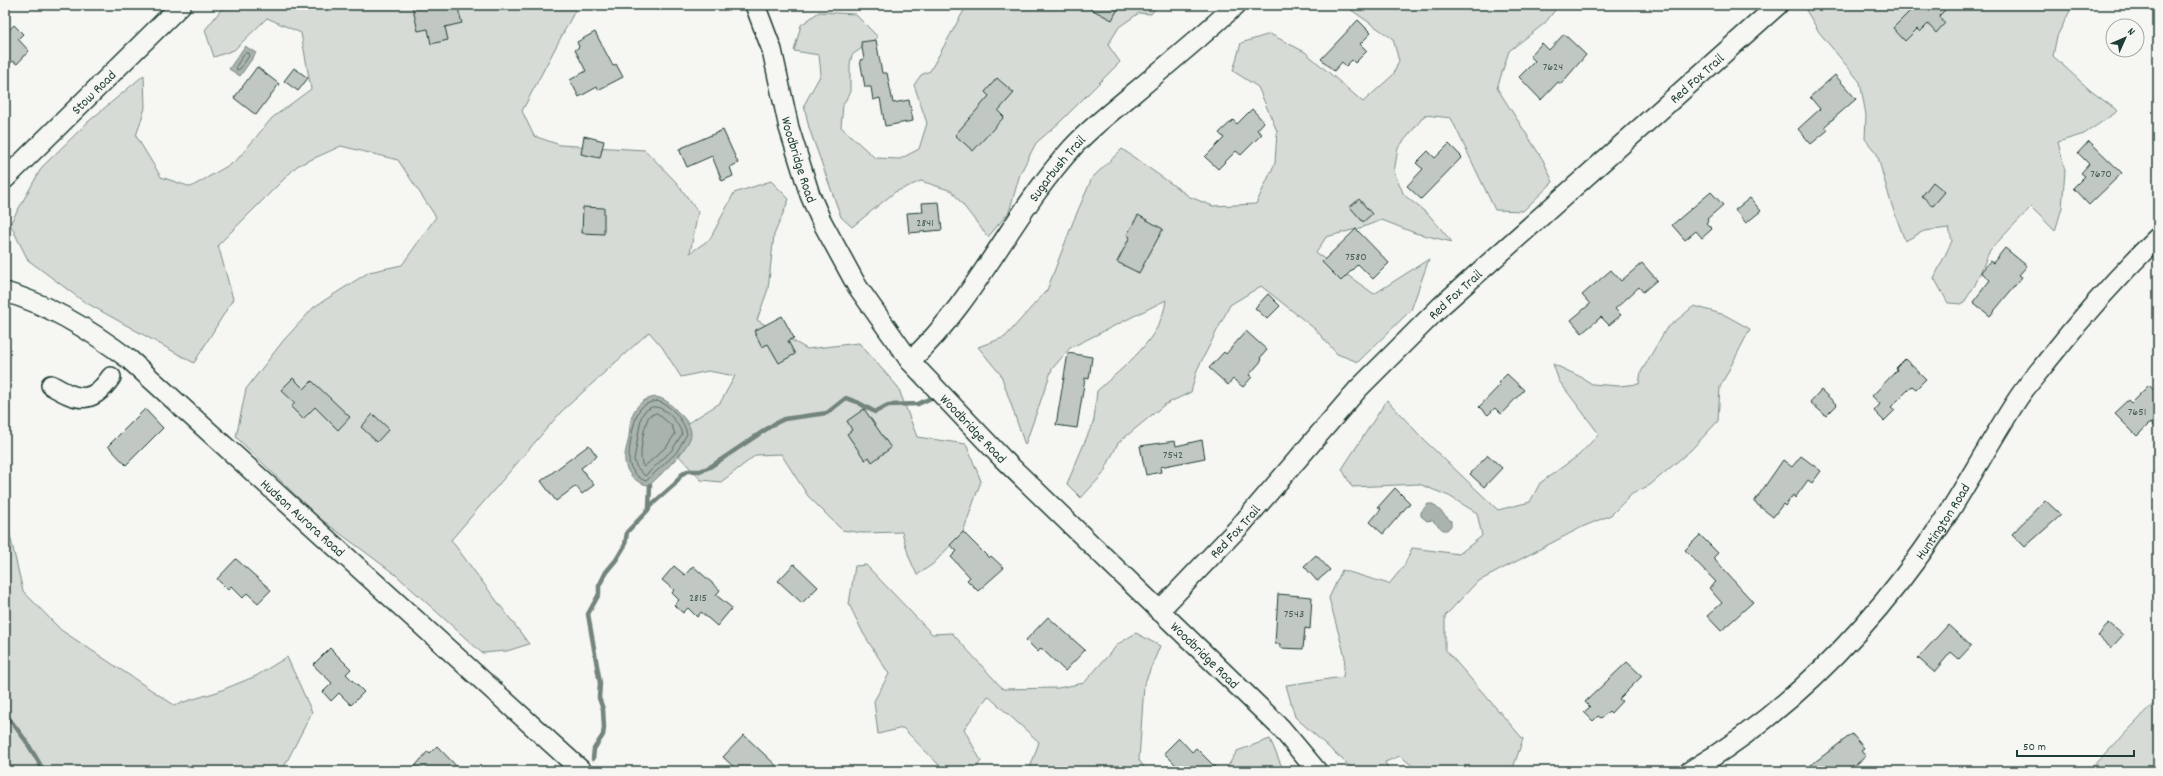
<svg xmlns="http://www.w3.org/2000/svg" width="2163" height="776" font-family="Dekko,sans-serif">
<rect width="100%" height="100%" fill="#f6f6f2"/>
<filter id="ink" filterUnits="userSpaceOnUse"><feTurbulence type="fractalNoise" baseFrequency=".025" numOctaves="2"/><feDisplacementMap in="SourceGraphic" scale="8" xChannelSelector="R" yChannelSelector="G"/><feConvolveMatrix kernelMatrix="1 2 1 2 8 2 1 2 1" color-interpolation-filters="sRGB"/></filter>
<g filter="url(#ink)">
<path fill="#d6dbd6" stroke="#7a8c85" d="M225,5H578L522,111L534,136L560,145L645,150L677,183L698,212L690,253L710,239L734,193L771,181L789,199L774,235L768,289L757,320L807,349L859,343L898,387L917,437L966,444L981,481L963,532L933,564L917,575L909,557L902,532L863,533L842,530L808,496L781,454L756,455L721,482L701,480L679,456C687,443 692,438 688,423L720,403L735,376L708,371L681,377L662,347L649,332L561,412L451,540L529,644L507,651L482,653L396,575L318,517L236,437L246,389L283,341L314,307L369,272L402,265L436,217L398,160L341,146L297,166L218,245L233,299L194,363L83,301L28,260L10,224L42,167L89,121L144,75L145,108L136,136L161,177L191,187L236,161L272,118L311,89L301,33L267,18L234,50L214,57L205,30Z
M967,5H1158L1151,14L1139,13L1119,27L1108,45L1120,62L1060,122L1036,143L1020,174L1009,212L988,237L952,191L921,181L895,192L852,227L841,217L809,128L804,105L821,74L819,55L794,51L801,25L819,12L855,14L878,37L852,55L850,64V92L843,105L841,127L875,158L900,159L919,149L927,123L914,85L921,75L930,71Z
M1344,5H1559L1545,23L1509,51L1497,88L1543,160L1553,182L1523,211L1495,210L1451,118L1425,115L1398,148L1394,172L1404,195L1429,215L1452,242L1415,233L1382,220L1360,228L1326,237L1316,253L1374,294L1429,259L1411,310L1358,362L1337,354L1315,329L1261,286L1230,305L1197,370L1191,392L1164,405L1118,443L1103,474L1081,498L1067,484L1094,420L1097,391C1124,366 1161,340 1166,300L1070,348L1052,369L1025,445L1001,375L978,347L1005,337L1047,290L1073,222L1092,178L1122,149L1190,197L1213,206L1256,204L1275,163L1277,131L1258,87L1233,71L1241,43L1270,34L1305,52L1363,102L1393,75L1399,61L1393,39Z
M1803,5H2073L2057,36L2053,56L2091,91L2118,111L2084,134L2058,142L2065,171L2062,208L2055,231L2031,207L1990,250L1975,285L1963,304L1948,303L1934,278L1952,241L1949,228L1924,231L1905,241L1891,203L1877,154L1865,139L1866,115L1860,82L1819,32Z
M1694,306L1725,315L1750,329L1720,387L1718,421L1691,450L1650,485L1632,494L1611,515L1582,527L1477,582L1445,616V649L1523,739L1512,771H1419L1400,756L1385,762L1389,771H1355L1295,717L1286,685L1343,677L1345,657L1329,598L1342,570L1389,584L1404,566L1412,548L1459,554L1482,536L1477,513L1449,496L1419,484L1352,487L1342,469L1387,400L1424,440L1498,510L1530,502L1540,483L1579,455L1599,434L1559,381L1553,364L1581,377L1592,384L1619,386L1639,384L1641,372L1666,329Z
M5,514L23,591L61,630L174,705L217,692L256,676L287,657L312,712L282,771H5Z
M866,565L932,634L952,633L1003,689L1058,688L1084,683L1118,644L1136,633L1160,646L1144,685L1139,760L1147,771H1029L1039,742L988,696L964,729L981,761L974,771H948L938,764L903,728L878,734L874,701L889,674L863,633L849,604L855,566Z
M2158,699V771H2089Z
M1270,739L1282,767L1279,771H1225L1237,751Z"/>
<path fill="#aab3ae" stroke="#72847d" d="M245,46L256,53L240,76L229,69Z
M656,397C667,399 672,406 679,413C685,418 691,426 691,434C691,447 660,475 650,485C638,485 626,474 625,461C624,453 628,444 629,436C630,426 630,415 637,407C642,400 649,398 656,397Z
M1428,504H1433L1451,521V526L1447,530H1443L1432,520L1427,521L1421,516V512Z"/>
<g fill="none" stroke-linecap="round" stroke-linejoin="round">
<path stroke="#576c65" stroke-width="1" d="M245,53H248L249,56L240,69L237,70L236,67Z
M657,401C671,404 684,421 687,434L676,453L646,481C638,479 630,469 629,461C628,450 634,417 640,409C645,404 650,402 657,401Z
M652,407C665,405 679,423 682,434L672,450L645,476L636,466L634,460L641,418L644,412Z
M657,413L672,426L675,434L667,446L644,467C637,460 644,425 649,416Z"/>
<path stroke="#72847d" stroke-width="4.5" d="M650,506L675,484L681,475L687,471H700L710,467L774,424L784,419L827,413L846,398L857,402L875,412L888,405L918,404L931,398
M5,713L26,741L44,771
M593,759L594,749L603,735L604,728L603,709L599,698L600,683L588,614L599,594V586L606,572L616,560L625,545L627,532L649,509L650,485"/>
</g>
<path fill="#c1c8c3" stroke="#1f3d34" d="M412,5H436L437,9L457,5L462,23L445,27L448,40L431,44L428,29L418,31Z
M1083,5H1120L1112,20Z
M1916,5H1950L1939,16L1945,23L1936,33L1928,24L1920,32L1917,29L1905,41L1893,28Z
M1358,20L1371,33L1360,44L1367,51L1355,63L1352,60L1346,66L1342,62L1334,71L1321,59Z
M5,25L9,30L14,25L23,34L18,39L29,51L17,64L13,61L5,69Z
M595,32L613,66L616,64L623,77L598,90L597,87L579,97L570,80L586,71L575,50L579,47L577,42Z
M1564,34L1586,55L1561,84L1558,82L1541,100L1519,77L1535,61L1530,56L1542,43L1549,50Z
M876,40L882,73H887L893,103L909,100L913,121L885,126L880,98L873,100L871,87H865L860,60L864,59L861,42Z
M257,67L279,84L256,115L234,98Z
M294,68L308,78L298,91L284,81Z
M1835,75L1856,99L1825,126L1828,130L1811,144L1798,129L1820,109L1810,97Z
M997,78L1014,93L998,111L1004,117L973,151L955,135L989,96L985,92Z
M1252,109L1264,122L1257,130L1262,134L1241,155L1236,151L1218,169L1205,157L1224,138L1219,133L1233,120L1237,124Z
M723,130L738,163L730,167L733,176L722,181L712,156L687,167L679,149Z
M584,136L604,141L600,158L581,154Z
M2089,141L2122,173L2089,205L2073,188L2085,176L2081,173L2089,164L2078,153Z
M1449,144L1462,157L1421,199L1407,186L1423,169L1416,163L1428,151L1435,158Z
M1933,182L1945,192L1933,206L1922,196Z
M1711,192L1723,205L1707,219L1708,221L1706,223L1712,229L1702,238L1696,231L1685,240L1672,225Z
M1750,198L1761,211L1746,223L1735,210Z
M1359,199L1372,214L1363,222L1350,207Z
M939,202L942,230L909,233L907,213L923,212L922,203Z
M583,207L604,208V234L582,233Z
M1138,215L1163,229L1139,273L1117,262L1130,237L1127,235Z
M1356,229L1389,263L1373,279L1358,264L1341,281L1322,262Z
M2005,248L2027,266L2019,275L2022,277L1990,316L1973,302L1990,280L1981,272L1990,261L1993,263Z
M1642,263L1657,280L1643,292L1639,287L1615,309L1621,315L1609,325L1601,317L1582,333L1571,320L1590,304L1582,295L1611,270L1621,281Z
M1268,294L1280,306L1267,319L1255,308Z
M782,316L794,338L788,341L795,354L779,363L768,344L762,347L754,331Z
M1246,331L1267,350L1260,358L1262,360L1249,375L1252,377L1243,387L1233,379L1228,385L1209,368L1224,352L1226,354Z
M1068,353L1092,357L1089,379L1085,378L1077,428L1056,425Z
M1905,359L1926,379L1916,389L1912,386L1891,407L1895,410L1884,421L1874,411L1880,404L1872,396L1897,370L1896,368Z
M1507,374L1524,390L1501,414L1495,408L1488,415L1479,407L1500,385L1498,383Z
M293,378L304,389L312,381L350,417L338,430L315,407L303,419L291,407L295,403L281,390Z
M2149,385L2158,395V430L2150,423L2137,436L2114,413L2128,400L2131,403Z
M1821,390L1837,405L1826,416L1810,402Z
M145,409L163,428L126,465L108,446Z
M864,409L891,448L872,462L869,457L865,460L847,434L852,430L847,421Z
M373,414L389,429L377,442L361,427Z
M1202,440L1205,458L1160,467L1161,472L1146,475L1140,446L1175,441L1176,446Z
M589,445L597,456L581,468L594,485L582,494L576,486L556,501L541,481Z
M1488,455L1502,468L1484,487L1470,474Z
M1801,456L1821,471L1812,483L1808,480L1795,498L1793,495L1785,506L1783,504L1773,517L1754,502L1783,460L1792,467Z
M1395,488L1410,503L1383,534L1370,522L1381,509L1378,507Z
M2045,500L2061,515L2025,547L2012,534Z
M963,532L989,558L991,556L1004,568L978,591L967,580L970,577L951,557L957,551L950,545Z
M1700,535L1718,553L1713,558L1753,602L1721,631L1707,616L1722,603L1709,588L1716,582L1685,550Z
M1316,555L1330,570L1317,581L1304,566Z
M236,559L271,590L258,603L247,593L243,598L231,586L228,590L217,579Z
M794,564L818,587L802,603L778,581Z
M674,566L685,575L693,566L720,590L716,595L732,608L717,626L701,612L697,617L688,608L683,613L674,605L679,600L672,593L674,590L662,580Z
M1278,594L1312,597L1310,629L1305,628L1303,649L1280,648V644H1275Z
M1048,617L1085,650L1065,671L1041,648L1038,652L1026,640Z
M2109,623L2123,635L2111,648L2098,636Z
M1948,625L1971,646L1959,659L1951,652L1934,672L1918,658Z
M330,648L351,669L346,674L364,692L351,705L339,693L331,701L323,692L332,683L313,665Z
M1627,662L1642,676L1619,699L1622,701L1611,713L1609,711L1601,718L1598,716L1593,721L1584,712L1590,707L1585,702Z
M1852,734L1864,748L1861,750L1866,756L1849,771H1803Z
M744,735L782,771H738L723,757Z
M1179,738L1192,752L1196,748L1219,771H1182L1164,753Z
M437,746L461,771H411L428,751L430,753Z"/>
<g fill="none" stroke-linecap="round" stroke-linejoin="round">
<defs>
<g id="minor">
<path id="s1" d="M755,5L772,50L789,128L810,195L821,220L857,286L910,361L1003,459L1281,728L1317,771"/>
<path id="s2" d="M5,179L181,5"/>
<path id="s3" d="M5,292C51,305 92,331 130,360L582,771"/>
<path id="s4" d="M910,361C976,300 1012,214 1072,148C1089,129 1109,114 1129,97C1165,67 1201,37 1236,5"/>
<path d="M51,385C78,401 92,405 111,377"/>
<path id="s5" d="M1159,611L1241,525L1358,389L1441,306L1778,5"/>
<path id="s6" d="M1690,771C1791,711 1874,624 1940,526C1968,484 1991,439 2019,397C2027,385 2038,373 2048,360C2082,317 2118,276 2158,237"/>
</g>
</defs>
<use href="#minor" stroke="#1f3d34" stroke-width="22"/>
<use href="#minor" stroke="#f6f6f2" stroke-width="19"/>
</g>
</g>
<g text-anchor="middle" stroke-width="3" stroke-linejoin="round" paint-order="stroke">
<g font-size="12" fill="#486058">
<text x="1553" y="70">7624</text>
<text x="2101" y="177">7670</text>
<text x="925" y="226">2841</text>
<text x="1356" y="260">7580</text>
<text x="2137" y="415">7651</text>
<text x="1173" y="458">7542</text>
<text x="698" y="601">2815</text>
<text x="1294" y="617">7543</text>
</g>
<g font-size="14" fill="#1f3d34" stroke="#f6f6f2">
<text dy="5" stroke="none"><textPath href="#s5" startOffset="758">Red Fox Trail</textPath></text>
<text dy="5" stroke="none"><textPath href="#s2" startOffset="124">Stow Road</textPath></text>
<text dy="5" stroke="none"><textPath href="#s1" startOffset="161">Woodbridge Road</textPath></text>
<text dy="5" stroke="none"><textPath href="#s4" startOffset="243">Sugarbush Trail</textPath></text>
<text dy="5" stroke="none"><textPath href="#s5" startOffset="434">Red Fox Trail</textPath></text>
<text dy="5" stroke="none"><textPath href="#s1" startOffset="485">Woodbridge Road</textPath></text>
<text dy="5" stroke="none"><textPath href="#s3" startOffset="377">Hudson Aurora Road</textPath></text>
<text dy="5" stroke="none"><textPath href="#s6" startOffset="358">Huntington Road</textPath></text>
<text dy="5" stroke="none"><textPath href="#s5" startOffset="110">Red Fox Trail</textPath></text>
<text dy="5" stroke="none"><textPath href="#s1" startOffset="809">Woodbridge Road</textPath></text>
</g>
</g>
<rect width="2163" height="776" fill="none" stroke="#f6f6f2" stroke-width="20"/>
<rect x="10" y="10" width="2143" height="756" fill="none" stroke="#1f3d34" stroke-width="1.5" filter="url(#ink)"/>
<g transform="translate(2125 38) rotate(45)"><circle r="19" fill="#f6f6f2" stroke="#a0aca6"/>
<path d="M0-3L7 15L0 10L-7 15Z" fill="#1f3d34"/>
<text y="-6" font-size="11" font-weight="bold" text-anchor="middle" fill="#1f3d34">N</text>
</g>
<path d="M2017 750v6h117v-6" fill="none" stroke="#1f3d34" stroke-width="2"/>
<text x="2023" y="750" font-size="12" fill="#1f3d34" stroke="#f6f6f2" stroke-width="3" paint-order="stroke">50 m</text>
</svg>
